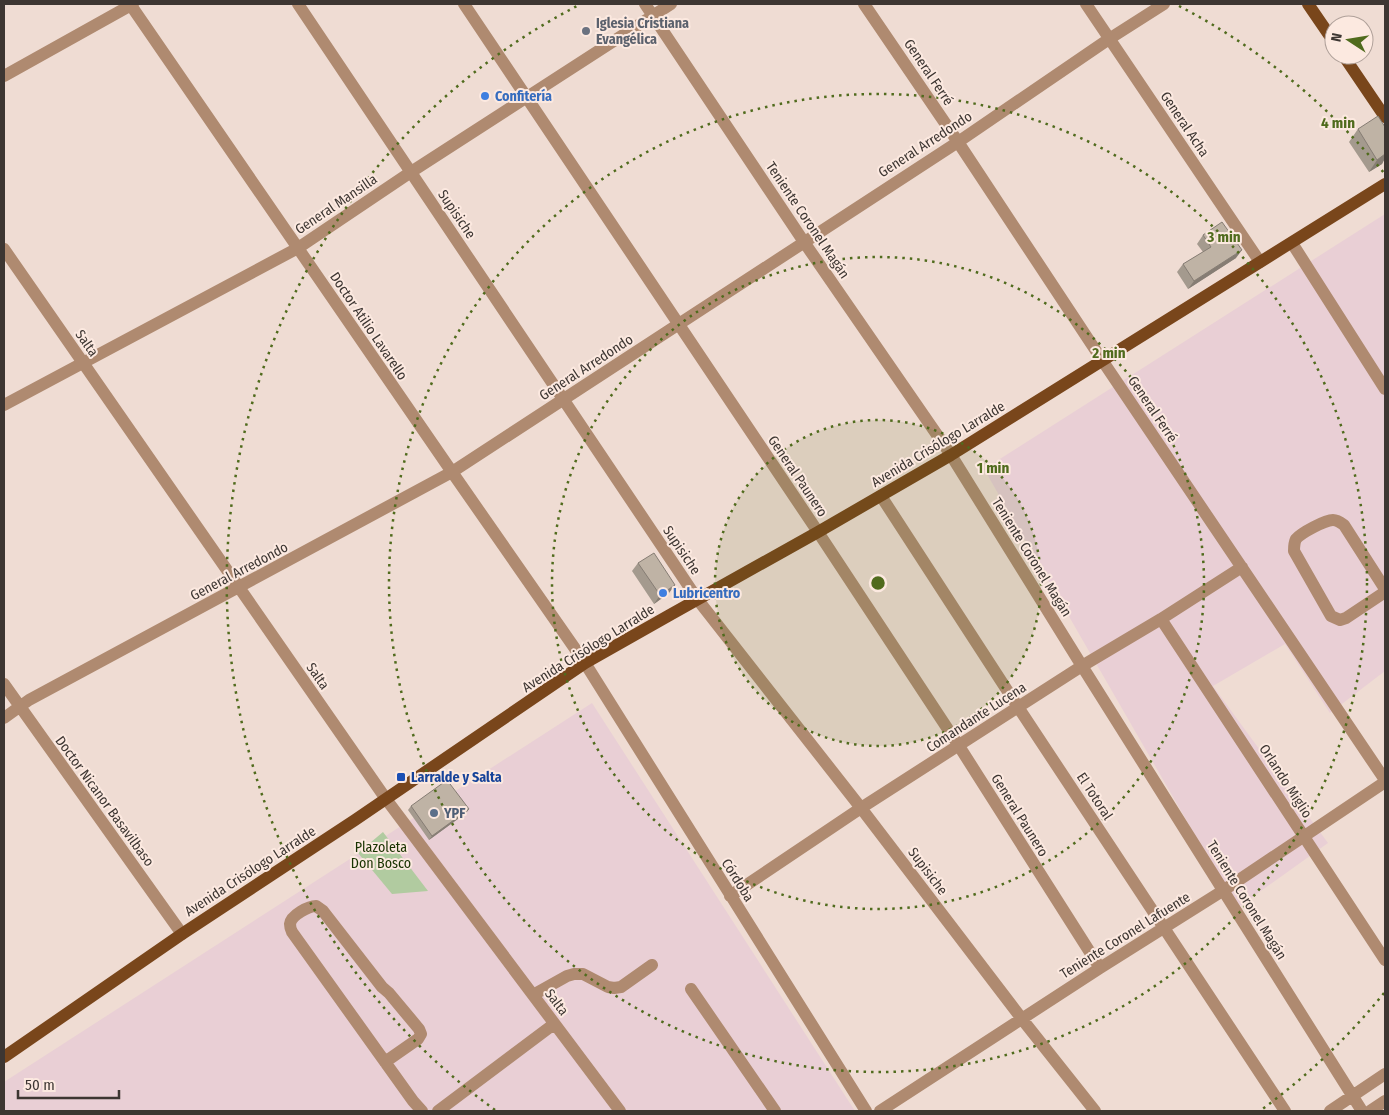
<svg xmlns="http://www.w3.org/2000/svg" width="1389" height="1115" font-family="'Fira Sans Condensed',sans-serif">
<rect width="100%" height="100%" fill="#efdcd3"/>
<path fill="#e9cfd5" d="M1385,214V671L1330,713L1285,644L1213,686L1328,843L1237,908L984,469Z
M592,703L855,1111H4V1082Z"/>
<path fill="#b1cba0" d="M383,832L428,891L392,894L358,853Z"/>
<g fill="none" stroke-linecap="round" stroke-linejoin="round">
<path stroke="#af8a70" stroke-width="12" d="M130,4L452,472L585,663L866,1111
M298,4L698,600L861,808L1022,1019L1095,1111
M464,4L818,532L959,746L1100,968
M645,4L804,242L951,455L1082,666L1362,1111
M864,4L958,142L1102,360L1385,780
M1086,4L1260,262
M4,76L133,4
M1292,243L1385,389
M4,249L386,799L620,1111
M4,405L298,248L411,172L671,4
M881,496L1018,707L1285,1111
M1385,589L1344,525C1340,522 1337,520 1333,520C1325,520 1301,533 1296,539C1294,543 1294,547 1294,551L1331,616L1340,620L1346,618L1385,592
M1161,619L1385,960
M4,684L182,934
M4,718L29,700L452,472L958,142L1109,39L1164,4
M730,896L861,808L1082,666L1161,619L1242,567
M691,989L775,1111
M533,995L567,976L574,974H583L608,987L614,988L621,987L652,965
M385,1062L418,1039L421,1034L419,1029L389,993L382,987L323,911L316,906C309,906 291,915 290,924C290,927 291,930 292,932L413,1101L422,1111
M438,1111L554,1024
M880,1111L1100,968L1224,890L1385,782
M1330,1111L1385,1074
M1370,1111L1385,1101"/>
<path stroke="#79461b" stroke-width="12" d="M1308,4L1334,42
M1343,55L1385,117
M4,1057L182,934L355,820L585,663L668,616L818,532L951,455L1385,184"/>
</g>
<path fill="#a49a8e" d="M1385,127V158L1382,164L1369,172L1349,142L1358,129Z
M1203,235L1236,258L1188,289L1177,272L1183,264L1203,252L1197,244Z
M638,563L669,593L654,604L632,571Z
M411,806L469,809L466,813L429,840L408,810Z"/>
<path fill="#867d74" d="M1385,154V158L1382,164L1369,172L1377,160Z
M1242,250L1236,258L1188,289L1194,281Z
M675,585L669,593L654,604L660,595Z
M469,809L466,813L429,840L432,836Z"/>
<path fill="#bfb3a5" stroke="#867d74" d="M1378,116L1385,127V154L1377,160L1358,129Z
M1222,222L1242,250L1194,281L1183,264L1211,247L1203,235Z
M654,553L675,585L660,595L638,563Z
M447,780L469,809L432,836L411,806Z"/>
<circle cx="878" cy="583" r="163" fill="#506b1d" fill-opacity=".12"/>
<g fill="none" stroke="#506b1d" stroke-width="2.5" stroke-dasharray="2.5 5">
<circle cx="878" cy="583" r="163"/>
<circle cx="878" cy="583" r="326"/>
<circle cx="878" cy="583" r="489"/>
<path d="M1384 993A651 651 0 0 1 1261 1110M495 1110A651 651 0 0 1 577 6M1179 6A651 651 0 0 1 1384 173"/>
</g>
<circle fill="#6b7280" stroke="#fce9e0" stroke-width="2" cx="586" cy="31" r="5"/>
<g fill="#3f7fe0" stroke="#fce9e0" stroke-width="2">
<circle cx="485" cy="96" r="5"/>
<circle cx="663" cy="593" r="5"/>
</g>
<rect fill="#1a4fb4" stroke="#fce9e0" stroke-width="2" x="396" y="772" width="10" height="10" rx="2.5"/>
<circle fill="#5c6f8a" stroke="#fce9e0" stroke-width="2" cx="434" cy="813" r="5"/>
<g text-anchor="middle" stroke-width="4" stroke-linejoin="round" paint-order="stroke">
<g font-size="14" font-weight="bold" fill="#5b616d" stroke="#fce9e0" text-anchor="start">
<text x="596" y="28">Iglesia Cristiana<tspan x="596" dy="16">Evangélica</tspan></text>
</g>
<g font-size="14" fill="#3d3632" stroke="#fce9e0">
<text transform="translate(929 72) rotate(56)" y="5">General Ferré</text>
<text transform="translate(1185 124) rotate(56)" y="5">General Acha</text>
<text transform="translate(925 144) rotate(-33)" y="5">General Arredondo</text>
<text transform="translate(336 204) rotate(-34)" y="5">General Mansilla</text>
<text transform="translate(457 214) rotate(56)" y="5">Supisiche</text>
<text transform="translate(808 220) rotate(56)" y="5">Teniente Coronel Magán</text>
<text transform="translate(369 326) rotate(56)" y="5">Doctor Atilio Lavarello</text>
<text transform="translate(87 343) rotate(55)" y="5">Salta</text>
<text transform="translate(586 367) rotate(-33)" y="5">General Arredondo</text>
<text transform="translate(1153 409) rotate(56)" y="5">General Ferré</text>
<text transform="translate(938 444) rotate(-31)" y="5">Avenida Crisólogo Larralde</text>
<text transform="translate(798 476) rotate(56)" y="5">General Paunero</text>
<text transform="translate(682 550) rotate(56)" y="5">Supisiche</text>
<text transform="translate(1032 557) rotate(58)" y="5">Teniente Coronel Magán</text>
<text transform="translate(239 571) rotate(-28)" y="5">General Arredondo</text>
<text transform="translate(588 648) rotate(-32)" y="5">Avenida Crisólogo Larralde</text>
<text transform="translate(318 676) rotate(55)" y="5">Salta</text>
<text transform="translate(976 717) rotate(-33)" y="5">Comandante Lucena</text>
<text transform="translate(1286 781) rotate(57)" y="5">Orlando Miglio</text>
<text transform="translate(1095 796) rotate(57)" y="5">El Totoral</text>
<text transform="translate(105 801) rotate(54)" y="5">Doctor Nicanor Basavilbaso</text>
<text transform="translate(1020 815) rotate(58)" y="5">General Paunero</text>
<text transform="translate(250 871) rotate(-33)" y="5">Avenida Crisólogo Larralde</text>
<text transform="translate(928 871) rotate(53)" y="5">Supisiche</text>
<text transform="translate(738 880) rotate(58)" y="5">Córdoba</text>
<text transform="translate(1247 900) rotate(58)" y="5">Teniente Coronel Magán</text>
<text transform="translate(1125 935) rotate(-32)" y="5">Teniente Coronel Lafuente</text>
<text transform="translate(557 1002) rotate(53)" y="5">Salta</text>
</g>
<g font-size="14" font-weight="bold" fill="#366cbe" stroke="#fce9e0" text-anchor="start">
<text x="495" y="101">Confitería</text>
<text x="673" y="598">Lubricentro</text>
</g>
<g font-size="14" font-weight="bold" fill="#164399" stroke="#fce9e0" text-anchor="start">
<text x="411" y="782">Larralde y Salta</text>
</g>
<g font-size="14" font-weight="bold" fill="#4e5e75" stroke="#fce9e0" text-anchor="start">
<text x="444" y="818">YPF</text>
</g>
<g font-size="14" fill="#193300" stroke="#fce9e0">
<text x="381" y="852">Plazoleta<tspan x="381" dy="16">Don Bosco</tspan></text>
</g>
</g>
<circle cx="878" cy="583" r="8" fill="#506b1d" stroke="#fce9e0" stroke-width="2.5"/>
<g font-size="15" text-anchor="middle" font-weight="bold" fill="#506b1d" stroke="#fce9e0" stroke-width="4" stroke-linejoin="round" paint-order="stroke">
<text x="1338" y="128">4 min</text>
<text x="1224" y="242">3 min</text>
<text x="1109" y="358">2 min</text>
<text x="993" y="473">1 min</text>
</g>
<rect width="1389" height="1115" fill="none" stroke="#3d3632" stroke-width="10"/>
<g transform="translate(1349 40) rotate(282)"><circle r="24" fill="#fce9e0" stroke="#b0a19a"/>
<path d="M0-4L9 19L0 12L-9 19Z" fill="#506b1d"/>
<text y="-8" font-size="14" font-weight="bold" text-anchor="middle" fill="#3d3632">N</text>
</g>
<path d="M18 1090v8h101v-8" fill="none" stroke="#3d3632" stroke-width="2.5"/>
<text x="25" y="1090" font-size="15" fill="#3d3632" stroke="#fce9e0" stroke-width="4" paint-order="stroke">50 m</text>
</svg>
